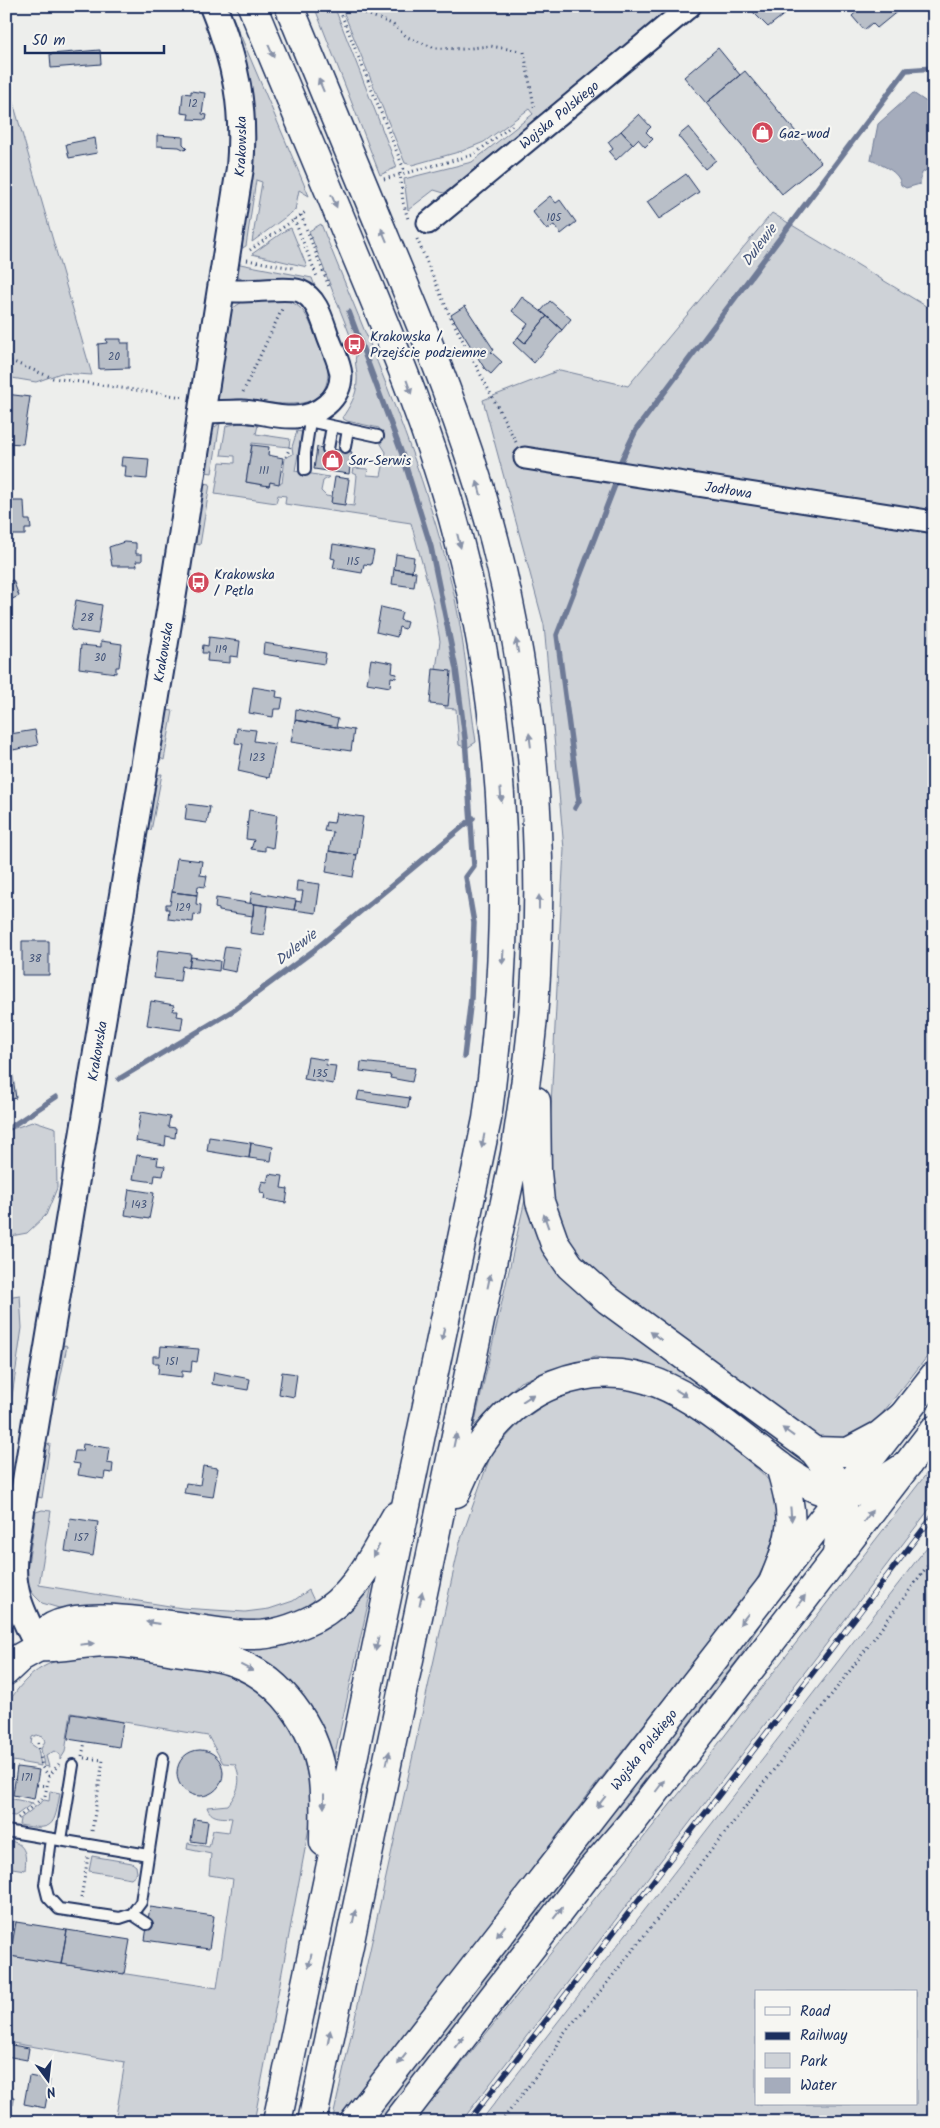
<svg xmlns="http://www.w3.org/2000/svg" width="940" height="2128" font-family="Kalam,sans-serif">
<rect width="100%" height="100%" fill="#edeeec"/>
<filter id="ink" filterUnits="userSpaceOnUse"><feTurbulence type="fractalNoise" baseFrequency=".02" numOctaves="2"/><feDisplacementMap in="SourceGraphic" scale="10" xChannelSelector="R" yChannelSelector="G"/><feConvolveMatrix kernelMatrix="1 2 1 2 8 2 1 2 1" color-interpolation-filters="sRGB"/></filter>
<g filter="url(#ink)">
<path fill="#ced2d7" stroke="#74809a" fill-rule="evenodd" d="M225,6H228L309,196L299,190L295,210L252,242L262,182L256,180L246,246L237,251Z
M314,6H334L397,167L380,175Z
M341,6H672L450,189L444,193L434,190L408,210L404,179L472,162L533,114L529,109L484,142L462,151L412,165L405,163Z
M6,78L92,375L61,373L36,382L6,377Z
M772,213L934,311V1348L870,1429L845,1442L810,1437L596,1278L568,1244L552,1198L549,1145L564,849L544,625L483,400L560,370L628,386Z
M321,224C370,347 427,470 455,599C465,646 469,695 476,742L467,748L459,745L456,709L445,708L449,672L436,669L440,641L433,602L411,523L285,504L286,496L278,495L276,503L215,494L220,462L235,463V456L221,455L226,426L239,423L258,425L256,434L290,439L289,447L252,443L246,482L269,486L270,482L282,483L285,458L293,454L292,447L297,431L302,432L295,471L329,477L323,481L321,491L326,496L332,497L331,503L354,506L357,475L353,473L354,468L368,469L367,475L381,476L386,452L381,444L379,428L347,421L342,418C350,406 357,395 357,381C358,371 353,361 357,353L309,231Z
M291,228L307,267L252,254L286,230Z
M235,263L312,278L317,292L248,282L238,276Z
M282,300C301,302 308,316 314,333C318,345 328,360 328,373C327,420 264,400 238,399C230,399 222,401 215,403L227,312L242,302Z
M220,423L212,473L200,471L210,431Z
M199,482L210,484L200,545L196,544Z
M166,710L173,711L164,760L158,757Z
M161,774H162L151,831L147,827L155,776Z
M35,1121L56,1128L57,1188L46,1215L27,1233L6,1237V1131Z
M526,1195C532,1222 541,1249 558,1271C592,1312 640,1340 682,1370C727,1403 771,1437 816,1470L822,1482L707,1398L651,1365L595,1357L556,1368L520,1382L474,1426Z
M20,1295L22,1328L6,1437V1297Z
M65,1345L67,1346L56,1399L52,1394L59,1348Z
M610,1381C620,1383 634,1382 643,1387C662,1396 763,1467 770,1483C788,1522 771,1552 753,1587L594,1787L340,2122H332L460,1542L491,1454L521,1421L561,1394Z
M50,1444L42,1498L35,1496L43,1446Z
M934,1464V1503L461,2122H415L702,1765Z
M42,1510L51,1511L39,1585L182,1608L245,1612L269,1609L293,1601L309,1590L315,1603L292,1615L260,1624L94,1606L59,1608L42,1603L34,1595L28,1586L26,1577L36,1512Z
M833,1527L762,1621L739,1658L381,2122H369Z
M934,1538V2122H480L916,1561ZM756,1992H916V2104H756Z
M375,1572L332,1767L326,1749L202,1638L235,1644Z
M94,1650C191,1664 285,1662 308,1779C311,1791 310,1804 311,1817L254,2122H115L125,2062L6,2042V1920L17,1922L10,1956L217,1988L233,1879L209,1875L211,1854L187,1849L188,1843L209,1847L213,1830L229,1832L232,1818C221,1817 211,1819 207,1807L228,1805C239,1791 242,1780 235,1764L223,1763L208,1736L71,1713L65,1752L60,1760V1755L54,1751L46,1756L49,1767L44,1766L41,1749L45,1741L43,1737L37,1735L32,1737L31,1744L38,1749L41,1766L13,1761L8,1798L33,1803L15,1816L6,1815V1707C29,1667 51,1660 94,1650Z
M50,1791L60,1793C54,1827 54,1831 19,1825L20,1819L44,1800L49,1801Z
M6,1840C25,1843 27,1852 25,1870L6,1867Z
M92,1856L132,1863L136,1866L137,1873L131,1878L89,1871Z"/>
<path fill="#a5acbc" stroke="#6e7a96" d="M913,93L934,107V165L922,173L920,184L906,188L901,185C899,171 883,166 871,160L878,124Z"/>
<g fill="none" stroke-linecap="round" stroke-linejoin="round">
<path stroke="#6e7a96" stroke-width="5.5" d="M349,312L402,454L431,547L456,669L465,738L474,866L466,877L474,923L471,998L464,1057
M621,461L636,430L906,70L934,68
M575,808L579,801L557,635L615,485
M119,1079L234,1010L313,951L473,818
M6,1130L56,1097"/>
</g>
<path fill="#b9bfc8" stroke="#1b2f5e" d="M759,6H781L786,13L768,27L753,12Z
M863,6H896L899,10L877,28L872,23L864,30L852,16Z
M718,48L740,75L706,103L684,77Z
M100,50L101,64L51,68L50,54Z
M745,71L821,162L782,194L706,103Z
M191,91L205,93L202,114L207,115L206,120L188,119L189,114L181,113L183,93L191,94Z
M639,114L651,127L646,132L653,139L645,147L638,139L633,144L621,131Z
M689,127L716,160L705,169L678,136Z
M621,131L633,144L616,160L609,152L613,149L608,142Z
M157,135L183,137V144L187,148L185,150L179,147L157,146Z
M95,138L97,153L69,158L66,144Z
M686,174L699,192L659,219L647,202Z
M550,196L556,203L560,200L576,222L561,234L554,225L547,230L532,211Z
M522,297L547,316L525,343L518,337L528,324L512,311Z
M550,301L571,319L562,330L541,311Z
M465,306L494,350L491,352L502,362L491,374L485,369L451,315Z
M547,316L562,330L534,363L513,343L518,337L525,343Z
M106,339H121V343H129V368L99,369L98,344L107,343Z
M6,394L30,397L23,444L6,443Z
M252,445L269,447L268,455L283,458L279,484L270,482L269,486L246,482Z
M317,447L352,452L349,474L314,469Z
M122,457L149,459L147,479L125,477L126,466H121Z
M335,477L349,479L345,505L331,503Z
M11,501H24L25,520H30L31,529H25V535H11Z
M124,542L136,543V554H142V561H136L137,566H112L109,547Z
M333,544L374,551L371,565L364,564L362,573L333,568L335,559L331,558Z
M396,554L414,557L412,572L394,569Z
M394,569L416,572L414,587L392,584Z
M13,580L19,596L10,600L8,595H6V583Z
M76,600L102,605L98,634L71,630Z
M381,607L402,612L400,620L407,622L405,629L399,627L397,637L376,632Z
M209,637L240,641L238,657L230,656V663L207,661L208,653H202L203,645L208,646Z
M101,641L122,644L119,667H116V673L79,668L81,645L101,647Z
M264,643L326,653L324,664L263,654Z
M371,659L393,663L392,673L397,674L396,678L391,677L390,687L367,683Z
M433,669L451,671L448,706L430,704Z
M253,687L277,691L276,697L283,698L281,709H274L273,717L249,713Z
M296,709L338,719L336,727L295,720Z
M295,720L354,730L351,751L291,742Z
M237,728L256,730L254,741L275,744L269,778L238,771L243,744L235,743Z
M35,730L38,745L13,750L10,734Z
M187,804L210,807L207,823L185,820Z
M249,810L277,815L273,848L265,846V851L251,849L254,840L246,839Z
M336,813L363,817L357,855L329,851L333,832L324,831L326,822L334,823Z
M329,851L357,855L353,877L326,872Z
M177,858L202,861L200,875L207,876L205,887L198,886L197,895L172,892Z
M297,881L320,884L316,913L294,910L296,901L301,902L303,891H296Z
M172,892L197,895L196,904L201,905L200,915L194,914L193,922L168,919L169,909H166V904H170Z
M252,892L296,900L294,910L250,903Z
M216,898L254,904L253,916L219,911V909L215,908Z
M254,904L268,906L264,935L250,933Z
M22,941H49V975H22Z
M225,946L240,948L236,972L221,969Z
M158,950L191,954L189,968L182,966L180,981L154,978Z
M191,957L220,961L219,971L189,967Z
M151,1001L174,1005L173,1011H178L177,1016L183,1017L181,1030L147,1025Z
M308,1057L327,1060L326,1065L336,1066L333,1084L304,1079Z
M361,1062L415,1068L412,1082L390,1078L391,1075L360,1071Z
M12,1071L16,1098L6,1100V1072Z
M359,1091L410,1098L408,1108L357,1100Z
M141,1112L170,1117L168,1127L176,1128L175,1138L166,1136L165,1146L136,1141Z
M209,1137L251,1143L249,1158L207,1151Z
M251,1143L273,1147L271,1161L249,1158Z
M137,1155L158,1158L157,1165L165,1166L163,1176L155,1175L154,1182L133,1179Z
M269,1174L283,1176L281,1188L288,1189L286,1203L264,1199L265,1194L261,1193L260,1189L262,1181L267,1182Z
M129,1189L154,1193L149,1219L125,1215Z
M161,1346L199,1349L197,1362L192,1361L191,1372L182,1371V1377L158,1374L159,1363H153V1356H160Z
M214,1372L250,1379L248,1390L212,1384Z
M282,1372L297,1374L294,1397L279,1394Z
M83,1444L109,1448L107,1463L113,1464L112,1473L105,1472L104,1479L78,1475L80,1464L73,1463L75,1451H82Z
M203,1466L218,1468L213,1497L184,1493L186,1483L200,1485Z
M70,1518L98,1522L93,1556L65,1551Z
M72,1714L123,1722L119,1747L68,1739Z
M177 1773a23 23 0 1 1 46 0a23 23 0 1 1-46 0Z
M17,1767L39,1770L34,1799L13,1795Z
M194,1819L208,1821L205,1843L191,1841Z
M150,1907L214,1916L209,1949L145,1940Z
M16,1922L67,1930L61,1964L10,1956Z
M67,1930L130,1940L124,1974L61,1964Z
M6,2044L29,2048L27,2060L6,2056Z
M29,2076L50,2080L45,2108L24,2104Z
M6,2091H9V2097H14L13,2105L8,2104L7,2108Z"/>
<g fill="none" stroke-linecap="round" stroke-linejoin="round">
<defs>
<path id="service" d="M304,420L378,436
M345,447L348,429
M328,449L332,426
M305,470V453L310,421
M6,1831L148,1855
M51,1839L45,1885L48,1897L59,1909L120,1918L132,1914L141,1902L163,1758
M61,1840L73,1765
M132,1914L147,1924"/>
<g id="minor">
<path id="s1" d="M428,223L690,6"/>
<path d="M200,412C214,412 228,411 242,411C260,412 278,418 295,417C318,416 341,399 341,375C340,363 333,350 329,339C323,323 318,298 300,291C285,286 242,294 220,290"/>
<path id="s2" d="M525,458L934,522"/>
</g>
<g id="tertiary">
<path id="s3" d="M39,1647C23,1616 9,1589 14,1553L175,581L240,168C245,108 236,62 213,6"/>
</g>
<g id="primary">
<path d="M6,1671L21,1657L39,1647"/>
<path id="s4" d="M354,2122L934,1376"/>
<path d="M397,2122L591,1870L630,1825L934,1430"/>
</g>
<path id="motorway" d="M252,6C287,89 321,171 355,253C394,346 433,440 458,537C509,733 514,919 487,1119L277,2122
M289,6C321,84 353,161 385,238C427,338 468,437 495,542C531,683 544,830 536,975C533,1035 524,1095 515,1154L312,2122
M536,1101L537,1172L540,1202L555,1244L570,1266L608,1300L814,1451L845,1492L837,1554
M814,1451L848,1452L880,1435L904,1415
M456,1493C475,1445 504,1404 554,1384C645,1348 704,1409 772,1460C783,1469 811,1489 824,1491C861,1498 878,1484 907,1465
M774,1580C795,1530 795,1518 780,1466
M324,1842C324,1819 326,1795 322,1773C314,1726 281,1678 234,1662C215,1655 194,1654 175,1651C152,1647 130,1643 107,1642C84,1642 62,1649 39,1647C40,1644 41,1639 42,1636C66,1597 209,1635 249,1635C272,1636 295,1628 315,1618C356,1596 374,1554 396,1516"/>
</defs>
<use href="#service" stroke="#1b2f5e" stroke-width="14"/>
<use href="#minor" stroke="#1b2f5e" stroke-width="25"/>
<use href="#tertiary" stroke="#1b2f5e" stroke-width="30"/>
<use href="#primary" stroke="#1b2f5e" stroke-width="31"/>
<use href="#motorway" stroke="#1b2f5e" stroke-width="31"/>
<path stroke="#1b2f5e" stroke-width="3" stroke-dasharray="1 4" stroke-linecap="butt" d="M338,6L405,172
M347,6L392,24L407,37L435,48L462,49L490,46L521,51
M524,52L535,111
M400,173L403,202L408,219
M384,179L473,155L514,124
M301,215L330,289
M294,219L318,279
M417,239L450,316L516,442
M250,250L307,211
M247,260L293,268
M6,359L53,378L183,397
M243,392L283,307
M286,457L290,447
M38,1743L42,1767L49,1776
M82,1756L85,1742
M84,1758L103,1760L92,1831
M37,1785L47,1786
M18,1818L45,1796L49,1776L59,1764
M81,1898L88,1857
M501,2122L553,2054L563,2034L599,1993L732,1824L852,1668L934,1557"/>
<use href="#service" stroke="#f6f6f2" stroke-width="10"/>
<use href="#minor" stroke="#f6f6f2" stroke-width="21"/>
<use href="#tertiary" stroke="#f6f6f2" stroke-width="26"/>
<use href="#primary" stroke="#f6f6f2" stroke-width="28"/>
<use href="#motorway" stroke="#f6f6f2" stroke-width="28"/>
<defs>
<path id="rail" d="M468,2122L934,1515"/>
</defs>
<use href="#rail" stroke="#1b2f5e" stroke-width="5.5"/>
<use href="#rail" stroke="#f6f6f2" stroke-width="4" stroke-dasharray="11" stroke-linecap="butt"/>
</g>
<defs><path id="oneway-solid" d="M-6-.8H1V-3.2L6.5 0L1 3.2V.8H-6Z" transform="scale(1.25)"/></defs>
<g fill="#8892a8">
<use href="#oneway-solid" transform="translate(271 51) rotate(67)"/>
<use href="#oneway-solid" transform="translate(321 85) rotate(-113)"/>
<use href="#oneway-solid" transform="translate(334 201) rotate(67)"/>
<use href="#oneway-solid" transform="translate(384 235) rotate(-113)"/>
<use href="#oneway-solid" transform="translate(409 387) rotate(70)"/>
<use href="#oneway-solid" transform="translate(479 488) rotate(-106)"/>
<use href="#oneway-solid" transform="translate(459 541) rotate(76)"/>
<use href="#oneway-solid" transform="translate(517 646) rotate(-100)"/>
<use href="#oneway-solid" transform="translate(530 740) rotate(-97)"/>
<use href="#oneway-solid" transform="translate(501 795) rotate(85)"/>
<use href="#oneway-solid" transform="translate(539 902) rotate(-90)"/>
<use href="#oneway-solid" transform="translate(503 957) rotate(94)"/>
<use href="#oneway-solid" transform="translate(483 1141) rotate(101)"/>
<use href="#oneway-solid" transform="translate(546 1221) rotate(-109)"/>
<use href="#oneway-solid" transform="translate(489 1281) rotate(-78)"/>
<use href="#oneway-solid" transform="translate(443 1334) rotate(102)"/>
<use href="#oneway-solid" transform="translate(656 1336) rotate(-143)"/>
<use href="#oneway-solid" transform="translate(681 1393) rotate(31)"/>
<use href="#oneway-solid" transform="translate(528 1398) rotate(-33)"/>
<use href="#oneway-solid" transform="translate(788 1432) rotate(-144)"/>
<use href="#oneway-solid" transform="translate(455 1440) rotate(-78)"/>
<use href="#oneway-solid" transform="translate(791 1514) rotate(85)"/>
<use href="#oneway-solid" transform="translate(868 1516) rotate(-53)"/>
<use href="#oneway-solid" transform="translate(376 1551) rotate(119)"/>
<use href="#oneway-solid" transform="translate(421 1599) rotate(-78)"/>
<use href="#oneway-solid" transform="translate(801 1601) rotate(-53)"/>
<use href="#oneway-solid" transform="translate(744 1619) rotate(128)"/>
<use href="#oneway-solid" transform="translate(153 1623) rotate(-172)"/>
<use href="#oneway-solid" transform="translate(87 1644) rotate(-6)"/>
<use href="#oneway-solid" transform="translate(377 1644) rotate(102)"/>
<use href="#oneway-solid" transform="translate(247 1668) rotate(27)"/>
<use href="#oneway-solid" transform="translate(388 1758) rotate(-78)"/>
<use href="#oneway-solid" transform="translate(660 1786) rotate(-53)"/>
<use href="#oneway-solid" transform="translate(324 1801) rotate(90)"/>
<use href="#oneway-solid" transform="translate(601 1802) rotate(128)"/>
<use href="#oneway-solid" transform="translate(558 1913) rotate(-52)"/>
<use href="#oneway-solid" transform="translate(354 1917) rotate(-78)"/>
<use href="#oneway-solid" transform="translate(501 1931) rotate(128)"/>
<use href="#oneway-solid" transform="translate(310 1961) rotate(102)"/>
<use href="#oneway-solid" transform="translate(329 2037) rotate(-79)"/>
<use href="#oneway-solid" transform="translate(459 2042) rotate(-52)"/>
<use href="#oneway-solid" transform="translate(402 2059) rotate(128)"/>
</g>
</g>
<defs>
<symbol id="shop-disc" viewBox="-11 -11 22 22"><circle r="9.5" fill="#d1495b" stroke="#f6f6f2"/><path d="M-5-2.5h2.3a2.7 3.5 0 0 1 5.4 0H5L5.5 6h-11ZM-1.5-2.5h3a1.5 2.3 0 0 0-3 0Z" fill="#fff"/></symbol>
<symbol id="bus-disc" viewBox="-11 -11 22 22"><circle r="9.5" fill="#d1495b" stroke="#f6f6f2"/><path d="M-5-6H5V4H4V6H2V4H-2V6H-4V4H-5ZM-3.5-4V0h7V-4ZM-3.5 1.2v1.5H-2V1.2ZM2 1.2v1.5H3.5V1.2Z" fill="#fff"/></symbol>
</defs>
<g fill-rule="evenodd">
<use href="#shop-disc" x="750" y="120" width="25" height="25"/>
<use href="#bus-disc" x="342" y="332" width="25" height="25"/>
<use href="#shop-disc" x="320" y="448" width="25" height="25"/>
<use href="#bus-disc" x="186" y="570" width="25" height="25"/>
</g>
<g text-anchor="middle" stroke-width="4.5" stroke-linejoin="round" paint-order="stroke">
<g font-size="11" fill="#425378">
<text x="193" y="107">12</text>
<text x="554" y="221">105</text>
<text x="114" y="360">20</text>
<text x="264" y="474">111</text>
<text x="353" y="565">115</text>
<text x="87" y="621">28</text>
<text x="221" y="653">119</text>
<text x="100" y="661">30</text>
<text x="257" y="761">123</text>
<text x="183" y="911">129</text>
<text x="35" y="962">38</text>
<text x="320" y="1077">135</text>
<text x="139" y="1208">143</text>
<text x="172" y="1365">151</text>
<text x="81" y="1541">157</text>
<text x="27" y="1781">171</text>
</g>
<g font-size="14" fill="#1b2f5e" stroke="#f6f6f2">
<text dy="5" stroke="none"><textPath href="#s1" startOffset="170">Wojska Polskiego</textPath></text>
<text dy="5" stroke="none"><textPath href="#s3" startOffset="1524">Krakowska</textPath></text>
<text dy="5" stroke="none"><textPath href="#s2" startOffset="206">Jodłowa</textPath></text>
<text dy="5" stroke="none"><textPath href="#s3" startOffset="1012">Krakowska</textPath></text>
<text dy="5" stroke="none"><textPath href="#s3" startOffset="608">Krakowska</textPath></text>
<text dy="5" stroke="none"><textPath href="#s4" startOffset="472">Wojska Polskiego</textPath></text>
</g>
<g font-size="14" fill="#1b2f5e" stroke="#f6f6f2" text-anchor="start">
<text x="779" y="138">Gaz-wod</text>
<text x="370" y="341">Krakowska /<tspan x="370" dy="16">Przejście podziemne</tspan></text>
<text x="349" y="465">Sar-Serwis</text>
<text x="214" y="579">Krakowska<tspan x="214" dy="16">/ Pętla</tspan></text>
</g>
<g font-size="15" font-style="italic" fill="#44547a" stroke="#f6f6f2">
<text transform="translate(759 245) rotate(-53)" y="5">Dulewie</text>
<text transform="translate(296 947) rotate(-38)" y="5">Dulewie</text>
</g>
</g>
<rect width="940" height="2128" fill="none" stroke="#f6f6f2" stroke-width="25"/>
<rect x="12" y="12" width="915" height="2103" fill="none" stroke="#1b2f5e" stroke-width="2" filter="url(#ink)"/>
<rect x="755" y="1990" width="162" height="115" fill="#f6f6f2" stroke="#9ea6b7"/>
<rect x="765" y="2007" width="25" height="8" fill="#f6f6f2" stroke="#9ea6b7"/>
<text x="800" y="2016" font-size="15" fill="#1b2f5e">Road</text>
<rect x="765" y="2032" width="25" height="8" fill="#1b2f5e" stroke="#9ea6b7"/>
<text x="800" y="2040" font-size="15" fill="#1b2f5e">Railway</text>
<rect x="765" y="2053" width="25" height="15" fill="#ced2d7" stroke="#9ea6b7"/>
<text x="800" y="2066" font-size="15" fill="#1b2f5e">Park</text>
<rect x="765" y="2078" width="25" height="15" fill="#a5acbc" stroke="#9ea6b7"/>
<text x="800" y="2090" font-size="15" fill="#1b2f5e">Water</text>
<g transform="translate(48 2080) rotate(165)" stroke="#f6f6f2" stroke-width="4" paint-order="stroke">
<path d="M0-4L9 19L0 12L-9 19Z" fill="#1b2f5e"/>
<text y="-8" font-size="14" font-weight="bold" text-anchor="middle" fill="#1b2f5e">N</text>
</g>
<path d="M25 45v8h139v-8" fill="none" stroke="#1b2f5e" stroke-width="2.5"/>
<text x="32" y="45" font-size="15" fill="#1b2f5e" stroke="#f6f6f2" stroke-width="4" paint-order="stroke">50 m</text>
</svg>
